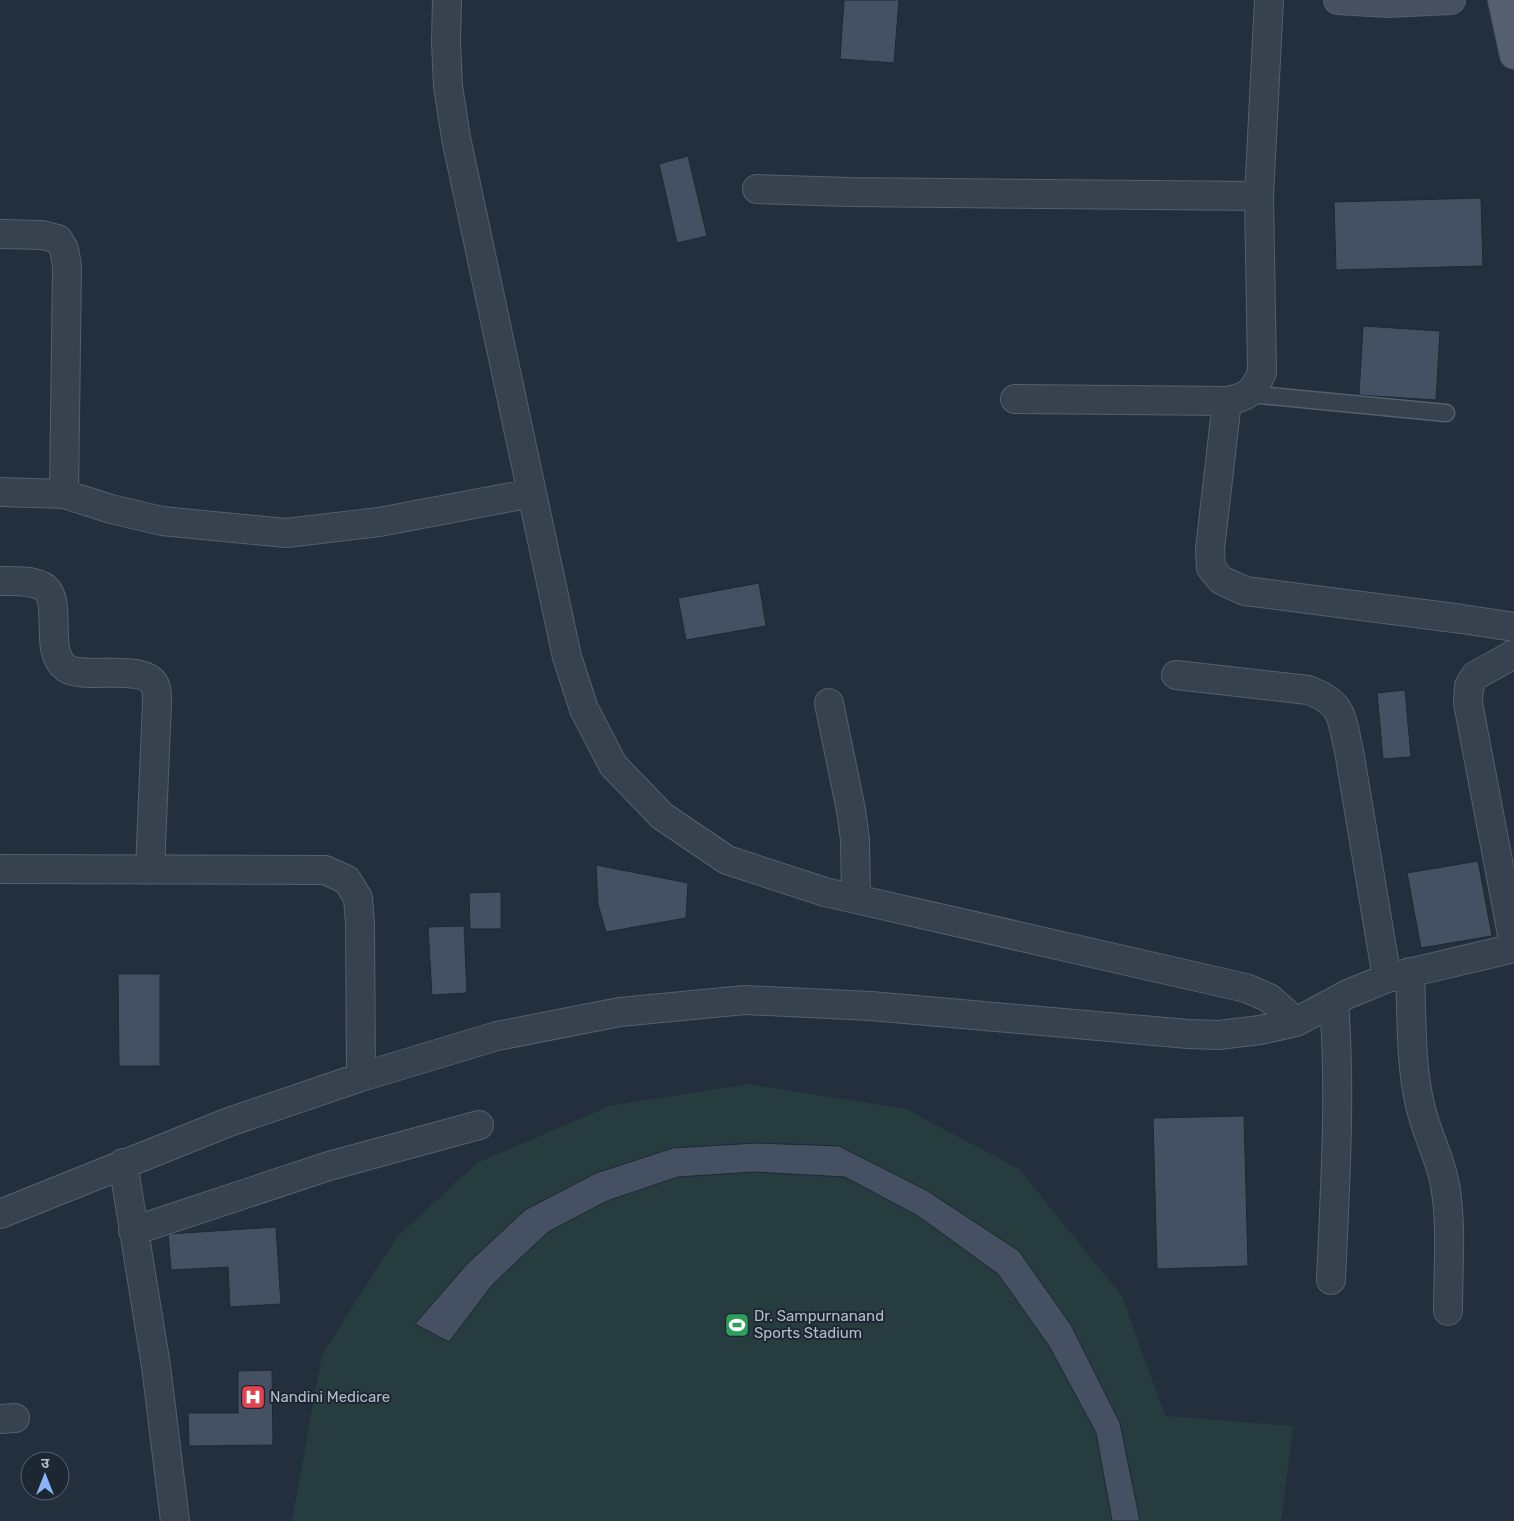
<svg xmlns="http://www.w3.org/2000/svg" width="1514" height="1521" font-family="Rubik,'Noto Sans Devanagari',sans-serif">
<rect width="100%" height="100%" fill="#242f3e"/>
<path fill="#263c3f" d="M748,1084L906,1109L1019,1169L1122,1296L1165,1416L1293,1426L1281,1521H292L322,1355L396,1238L477,1163L609,1106Z"/>
<path fill="#455162" stroke="#1f2835" d="M844,0H899L894,63L840,59Z
M688,156L707,236L677,243L659,164Z
M1481,198L1483,266L1336,270L1334,202Z
M1363,326L1440,331L1436,400L1359,395Z
M759,583L766,626L686,640L678,598Z
M1405,690L1411,757L1383,759L1377,693Z
M1478,861L1492,936L1421,948L1407,873Z
M596,865L688,883L686,918L606,932L598,904Z
M501,892V929H470L469,893Z
M464,926L467,993L432,995L428,927Z
M118,974H160V1066H119Z
M1244,1116L1248,1266L1157,1269L1153,1118Z
M756,1143L839,1146L926,1190L1019,1251L1071,1325L1120,1423L1140,1521H1112L1096,1433L1049,1346L998,1274L918,1216L845,1177L754,1172L678,1177L607,1201L548,1232L493,1284L449,1342L415,1324L467,1264L525,1210L596,1173L673,1148Z
M276,1227L281,1304L230,1307L228,1267L171,1270L168,1234Z
M272,1370L273,1445L189,1446L188,1413H238V1371Z"/>
<g fill="none" stroke-linecap="round" stroke-linejoin="round">
<defs>
<path id="lane" d="M1249,394L1446,413"/>
<path id="street" d="M447,0L446,42L448,86L456,138L567,657L584,709L613,765L662,816L727,860L825,892L1246,988L1269,998L1296,1022
M757,189L849,192L1259,196
M0,234L42,235L58,239L64,249L67,266L64,494
M1015,399L1227,401C1248,397 1254,392 1262,372L1259,196L1269,0
M1227,401L1210,549L1211,568L1221,580L1245,591L1462,619L1514,627
M0,492L64,494L111,509L162,521L286,533L379,522L532,493
M0,581C13,581 30,580 42,586C65,598 42,651 66,668C85,681 148,661 156,688C157,692 157,698 157,703L150,870
M1514,654L1475,676L1469,686L1468,703L1514,945
M1176,675L1308,690C1344,703 1341,717 1349,751L1387,978
M829,703L851,810L855,840L856,898
M0,869L325,870L347,880L358,898L360,923L361,1077
M1410,972C1412,1017 1410,1062 1420,1105C1426,1133 1440,1157 1445,1185C1452,1224 1448,1271 1448,1311
M123,1163L156,1366L175,1521
M0,1214L229,1122L361,1077L497,1036L620,1012L745,1000L871,1006L1188,1034L1219,1035L1260,1030L1296,1022L1348,994L1387,978L1514,948
M133,1231L329,1166L479,1125
M1331,1280C1335,1187 1341,1094 1334,1002
M0,1419L15,1418"/>
<path id="secondary" d="M1338,0L1388,3L1451,0"/>
<path id="primary" d="M1502,0L1514,55"/>
</defs>
<use href="#lane" stroke="#565f6c" stroke-width="19"/>
<use href="#street" stroke="#565f6c" stroke-width="30"/>
<use href="#secondary" stroke="#565f6c" stroke-width="30"/>
<use href="#primary" stroke="#414a57" stroke-width="30"/>
<use href="#lane" stroke="#38414e" stroke-width="16"/>
<use href="#street" stroke="#38414e" stroke-width="28"/>
<use href="#secondary" stroke="#465061" stroke-width="28"/>
<use href="#primary" stroke="#56606e" stroke-width="28"/>
</g>
<defs>
<symbol id="stadium-square" viewBox="-11 -11 22 22"><rect x="-9" y="-9" width="18" height="18" rx="4" fill="#2e9e5b" stroke="#1d2633"/><path d="M0-5a6.5 5 0 1 0 0 10a6.5 5 0 1 0 0-10ZM-3.5-1.8h7v3.6h-7Z" fill="#fff"/></symbol>
<symbol id="hospital-square" viewBox="-11 -11 22 22"><rect x="-9" y="-9" width="18" height="18" rx="4" fill="#e0444e" stroke="#1d2633"/><path d="M-5-5h3v3.5h4V-5h3V5h-3V1.5h-4V5h-3Z" fill="#fff"/></symbol>
</defs>
<g fill-rule="evenodd">
<use href="#stadium-square" x="723" y="1311" width="28" height="28"/>
<use href="#hospital-square" x="239" y="1383" width="28" height="28"/>
</g>
<g text-anchor="middle" stroke-width="4" stroke-linejoin="round" paint-order="stroke">
<g font-size="15" fill="#b4bcc9" stroke="#1d2633" text-anchor="start">
<text x="754" y="1321">Dr. Sampurnanand<tspan x="754" dy="17">Sports Stadium</tspan></text>
<text x="270" y="1402">Nandini Medicare</text>
</g>
</g>
<g transform="translate(45 1476)"><circle r="24" fill="#1d2633" stroke="#59626f"/>
<path d="M0-4L9 19L0 12L-9 19Z" fill="#8ab4f8"/>
<text y="-8" font-size="14" font-weight="bold" text-anchor="middle" fill="#b4bcc9">उ</text>
</g>
</svg>
